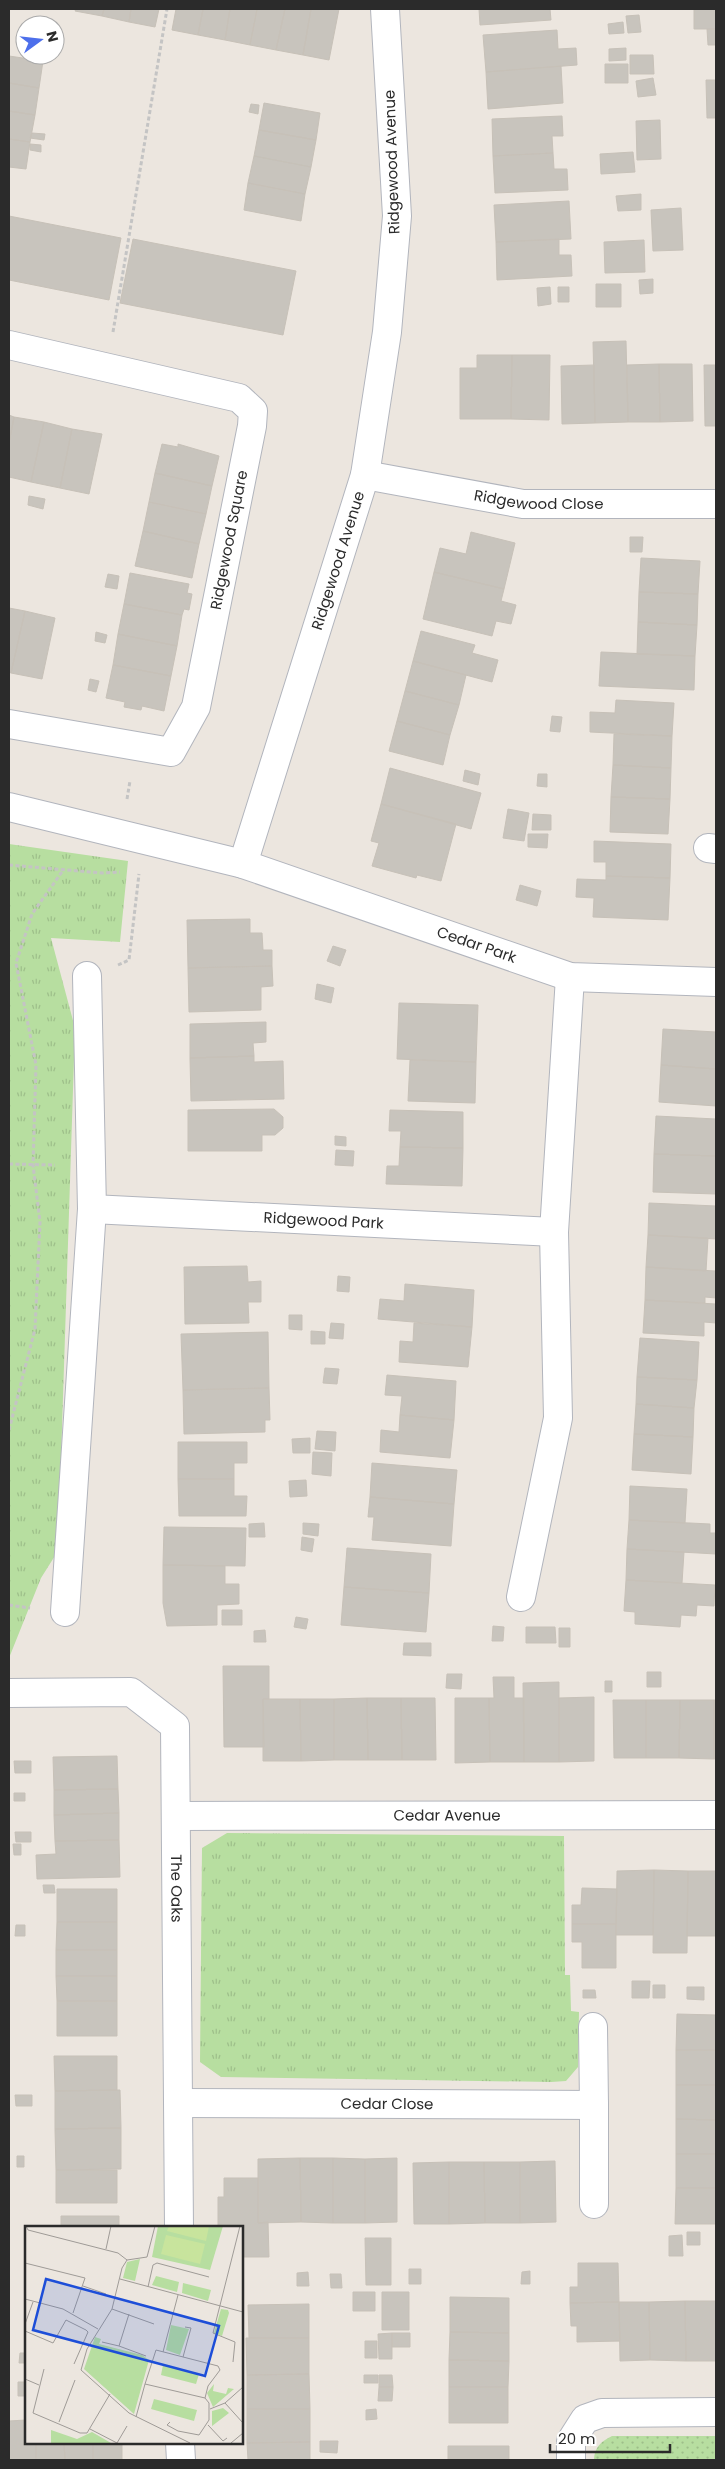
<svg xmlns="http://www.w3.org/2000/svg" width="725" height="2469" font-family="Poppins,sans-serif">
<defs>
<pattern id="grass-dots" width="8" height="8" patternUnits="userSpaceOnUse" patternTransform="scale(1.25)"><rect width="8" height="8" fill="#b7dea0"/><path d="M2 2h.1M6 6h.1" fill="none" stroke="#9ebf8a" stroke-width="1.8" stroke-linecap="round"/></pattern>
<pattern id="park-tufts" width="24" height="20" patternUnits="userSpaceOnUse" patternTransform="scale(1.25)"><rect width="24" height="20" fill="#b7dea0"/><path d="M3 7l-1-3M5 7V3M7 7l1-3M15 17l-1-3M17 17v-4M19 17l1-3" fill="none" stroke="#9ebf8a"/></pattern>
</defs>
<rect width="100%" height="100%" fill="#ece6df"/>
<path fill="url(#grass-dots)" d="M612,2436H716V2460H594C594,2447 602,2441 612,2436Z"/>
<path fill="url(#park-tufts)" d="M9,844L128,861L120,942L51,938L75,1028L58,1551L41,1578L9,1658Z
M227,1833L564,1836L565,1975H570L571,2011L579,2012L578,2067L566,2081L551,2082L221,2077L200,2062L202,1848Z"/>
<path fill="#c8c4bd" stroke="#c7c1b8" d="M76,9H104L102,16L75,11Z
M104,9H131L129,22L102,16Z
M131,9H159L155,27L129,22Z
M176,9H203L198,35L172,30Z
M203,9H230L225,40L198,35Z
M230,9H257L250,45L225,40Z
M257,9H285L276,50L250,45Z
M285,9H311L303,55L276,50Z
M311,9H339L329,60L303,55Z
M479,9H550L551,20L480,25Z
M694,9H716V29H694Z
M639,15L641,32L628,33L626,16Z
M623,22L624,33L609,34L608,24Z
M707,29H716V45H708Z
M557,30L558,49L576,48L577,65L486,72L483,35Z
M626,48V60L609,61V49Z
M630,55H653L654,74H630Z
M9,56L43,61L39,88L9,83Z
M605,64H628V83H605Z
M561,66L563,103L488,109L486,72Z
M653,78L656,95L638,97L636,81Z
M706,80H716V118H707Z
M9,83L39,88L35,115L9,111Z
M264,103L320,113L316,140L259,130Z
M251,104L259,105L258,114L249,112Z
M9,111L35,115L30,142L9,139Z
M562,116L563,136H552L553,153L493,156L492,119Z
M660,120L661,159L637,160L636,121Z
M259,130L316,140L311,167L254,156Z
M32,133L45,134L44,140L30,138Z
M9,139L30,142L26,169L9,167Z
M30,144L41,145V152L30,150Z
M633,152L635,172L601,174L600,154Z
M553,153L554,169H567L568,190L495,193L493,156Z
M254,156L311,167L305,194L248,183Z
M248,183L305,194L301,221L244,210Z
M641,194V210L618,211L616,196Z
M569,201L571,239L496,242L494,205Z
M681,208L683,250L653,251L651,210Z
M9,216L121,238L109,300L9,280Z
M133,239L296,271L283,335L120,303Z
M559,239V255H571L572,276L497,280L496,242Z
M644,240L645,272L605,273L604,242Z
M653,279V293L640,294L639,280Z
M596,284H621V307H596Z
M550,287L551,304L538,306L537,288Z
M558,287H569V302H558Z
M626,341L628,422L595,423L593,342Z
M477,355H512L511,419H460V368H477Z
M512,355H550L549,420L511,419Z
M659,364H692L693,421L660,422Z
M659,364L660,422H628L627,365Z
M594,365L595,423L562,424L561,366Z
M704,365H716V426H705Z
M9,415L14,417L9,443Z
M14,417L44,422L31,482L9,477V443Z
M44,422L72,429L60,488L31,482Z
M72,429L102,434L89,494L60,488Z
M162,444L178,447V444L219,456L212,486L155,473Z
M155,473L212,486L206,514L149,502Z
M29,496L45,499L43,509L28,505Z
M149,502L206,514L199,544L143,531Z
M143,531L199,544L192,578L135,566Z
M471,532L515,543L504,589L434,572L440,548L466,554Z
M630,537H643L642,552H630Z
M641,558L700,561L698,594L639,592Z
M434,572L504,589L501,601L516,605L511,624L496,621L492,636L423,619Z
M130,573L189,584L187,593L192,594L189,610L184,609L182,615L124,604Z
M108,574L119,576L117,589L105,587Z
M639,592L698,594L697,625L638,622Z
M124,604L182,615L177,646L118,634Z
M9,608L25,611L11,673L9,672Z
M25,611L55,618L42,679L11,673Z
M638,622L697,625L695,656L637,654Z
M421,631L475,645L472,653L498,660L492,682L413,661Z
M96,632L107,635L105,643L95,641Z
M118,634L177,646L171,676L113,665Z
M601,652L695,656L694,690L599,686Z
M413,661L466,675L459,705L405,691Z
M113,665L171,676L164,711L142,706L141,710L124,707L125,702L106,698Z
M90,679L99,681L96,692L88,690Z
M405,691L459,705L450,735L397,721Z
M616,700L674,703L672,736L590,732V712L615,713Z
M552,716L562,717L560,732L550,731Z
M397,721L450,735L443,765L389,751Z
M614,734L672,736L671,768L613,765Z
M613,765L671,768L670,799L611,797Z
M390,768L481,793L471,829L381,804Z
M465,770L480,774L478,785L463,781Z
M538,774H547V787L537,786Z
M611,797L670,799L668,834L610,832Z
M381,804L456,824L441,881L417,875L416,878L372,866L379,843L371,841Z
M508,809L529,813L524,841L503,838Z
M533,814L551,815V830H532Z
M528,834H548L547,848L528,847Z
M594,841L671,844L670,878L606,876V862H594Z
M606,876L670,878L668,920L593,917L594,898L576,897L577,879L606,880Z
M520,885L541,891L537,906L516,900Z
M250,919V933H262L263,950H272V966L188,968L187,920Z
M333,946L346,950L340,966L327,961Z
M272,966L273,986L261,987V1010L189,1012L188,968Z
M317,984L334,988L331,1003L315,999Z
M399,1003L478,1005L476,1062L397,1059Z
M266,1022V1042L253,1043L254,1056L190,1058V1024Z
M663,1029L716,1032V1069L661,1065Z
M254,1056V1062L283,1061L284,1099L191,1101L190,1058Z
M410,1060L476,1062L475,1103L408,1101Z
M661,1065L716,1069V1106L659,1102Z
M274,1109L283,1117V1128L275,1135H262V1151H188V1110Z
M390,1110L463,1112V1148L400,1147L401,1131H389Z
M656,1116L716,1119V1156L654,1154Z
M335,1136L346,1137V1146L335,1145Z
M400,1147L463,1148L462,1186L386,1184L387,1166H399Z
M336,1150L354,1151L353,1166L335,1165Z
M654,1154L716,1156V1194L653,1192Z
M649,1203L716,1206V1239L648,1235Z
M648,1235L708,1238L706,1271L646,1267Z
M247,1266L248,1282L261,1281V1302H248L249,1323L185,1324L184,1267Z
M646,1267L716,1271V1298L705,1297V1303L645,1300Z
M338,1276L350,1277L349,1292L337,1291Z
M405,1284L474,1290L472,1327L378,1319L380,1299L404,1301Z
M645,1300L716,1304V1323L704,1322V1336L643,1333Z
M289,1315H302V1330L289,1329Z
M331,1323L344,1324L343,1339L329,1338Z
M414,1323L472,1327L468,1367L399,1362L400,1341L413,1342Z
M311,1331L325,1332V1344H311Z
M268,1332L269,1388L183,1390L181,1334Z
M640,1338L699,1342L697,1380L637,1377Z
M325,1368L339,1369L337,1384L323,1383Z
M387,1375L456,1381L454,1420L400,1415L402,1396L385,1395Z
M637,1377L697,1380L694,1408L636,1404Z
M269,1388L270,1420H265V1432L184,1434L183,1390Z
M636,1404L694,1408L693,1437L634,1434Z
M400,1415L454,1420L450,1458L380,1452L381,1430L399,1432Z
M317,1431L336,1432L335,1451L315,1449Z
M634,1434L693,1437L691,1474L632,1470Z
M310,1438V1453H293L292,1439Z
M178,1442H247V1463H234V1479H178Z
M313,1452L332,1453L331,1476L312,1474Z
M372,1463L457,1470L454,1504L370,1497Z
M178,1479H234V1496H247L246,1516H179Z
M306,1480L307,1496L290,1497L289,1481Z
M630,1486L687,1489L685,1523L629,1520Z
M370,1497L454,1504L451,1546L372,1540L374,1517H368Z
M629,1520L710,1524V1533H716V1554L627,1549Z
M264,1523L265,1537H249V1524Z
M303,1523L319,1524L318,1536L303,1534Z
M164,1527L246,1528L245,1566L163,1565Z
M302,1537L314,1539L312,1552L301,1550Z
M347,1548L431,1554L429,1593L344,1587Z
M627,1549L684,1552L682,1583L626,1580Z
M163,1565L225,1566V1584H239V1604L217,1605V1625L167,1626L163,1603Z
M626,1580L715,1585L714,1606L697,1605L696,1616L681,1615L680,1627L635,1624V1612L624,1611Z
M344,1587L429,1593L426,1632L341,1625Z
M222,1610H242V1625H222Z
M296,1617L308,1619L306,1629L294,1627Z
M493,1626L504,1627L503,1641H492Z
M526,1627H555L556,1643H526Z
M559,1628H570V1647H559Z
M265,1630L266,1642H254V1631Z
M404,1643H431V1656L403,1655Z
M223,1666H269V1699H263L264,1747H224Z
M647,1672H661V1687H647Z
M447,1674H462L461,1689L446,1688Z
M493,1677H514V1698H524V1762H490L489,1698H494Z
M605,1681H612V1692H605Z
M559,1682V1762H524L523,1683Z
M594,1697V1761L559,1762V1698Z
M367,1698H401L402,1760H368Z
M367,1698L368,1760H334V1699Z
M401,1698H435L436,1760H402Z
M455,1698H489L490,1762L455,1763Z
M263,1699H300L301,1761H263Z
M300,1699H334V1760L301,1761Z
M613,1700H646V1758H614Z
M646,1700H680L679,1758H646Z
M680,1700H714V1759L679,1758Z
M714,1700H716V1759H714Z
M117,1756L118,1789L54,1790L53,1757Z
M14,1761H31V1773H15Z
M118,1789L119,1813L54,1815V1790Z
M14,1793H25V1801H14Z
M119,1813V1840L55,1841L54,1815Z
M15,1832H31V1842H16Z
M119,1840L120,1877L37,1879L36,1855L56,1854L55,1841Z
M13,1844H21V1855H14Z
M654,1870L688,1871L687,1953H653Z
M654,1870L653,1935H616L617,1871Z
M688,1871H716V1936H687Z
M43,1885H54L55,1893H44Z
M582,1888L617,1889L616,1924H572V1905H581Z
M57,1889H117V1922H57Z
M57,1922H117V1950H56Z
M572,1924H616V1968H582V1942H572Z
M16,1925H25V1936H15Z
M56,1950H117V1976H56Z
M56,1976H117V2001H57Z
M632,1981H650L649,1998H632Z
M653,1985H665V1998H653Z
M687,1987H704V2000L687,1999Z
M583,1990H595L596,1998H583Z
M57,2001H117V2036H57Z
M677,2014L716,2015V2050H676Z
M676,2050H716V2085H676Z
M54,2056H117V2090L55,2091Z
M676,2085H716V2120L676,2119Z
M120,2090L121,2128L55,2129V2091Z
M15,2095H32V2106H16Z
M676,2119L716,2120V2154H676Z
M121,2128V2169L56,2170L55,2129Z
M676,2154H716V2188H676Z
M17,2156H24V2167H17Z
M300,2158H333V2223L301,2222Z
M300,2158L301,2222L258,2223V2159Z
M333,2158L365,2159V2223H333Z
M397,2158V2222L365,2223V2159Z
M555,2161L556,2222L520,2223V2162Z
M449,2162V2224H414L413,2163Z
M449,2162H484L485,2223L449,2224Z
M484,2162H520V2223H485Z
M56,2170H117V2203H56Z
M224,2178H258V2223L268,2222L269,2257H241V2228H218V2197H224Z
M676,2188H716V2224H675Z
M61,2216H119V2228H61Z
M687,2232H700V2245H687Z
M682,2235L683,2256H669V2236Z
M365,2238H391V2285H366Z
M578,2263H618L619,2302L570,2303V2287H578Z
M409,2269H421V2284H409Z
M530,2271V2284H521L522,2272Z
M308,2272L309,2286H297V2273Z
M330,2274H341L342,2288H331Z
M353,2292H375V2311H353Z
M382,2292H409V2330H382Z
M450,2297L509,2298V2333L450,2332Z
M685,2301H716V2361H686Z
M685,2301L686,2361L650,2360L649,2302Z
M619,2302H649L650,2360L620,2361Z
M619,2302L620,2341L577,2342V2326H571L570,2303Z
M309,2304V2338H249L248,2305Z
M450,2332L509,2333V2361L449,2360Z
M392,2333V2359H379L378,2334Z
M392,2333H410V2347H392Z
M246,2338H309V2374L247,2375Z
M365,2341H377V2358H365Z
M20,2353H26V2363H19Z
M449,2360L509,2361L508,2387H449Z
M309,2374L310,2409H247V2375Z
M364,2375H378V2383H364Z
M379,2375H392L393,2387H379Z
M18,2382H26V2396H18Z
M379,2387H393L392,2401H378Z
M449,2387H508V2423H449Z
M247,2409H310V2442L247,2443Z
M376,2409L377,2419L366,2420V2410Z
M26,2420V2443H36V2460H9V2421Z
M320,2441H338L337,2453L320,2452Z
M310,2442V2460H248L247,2443Z
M36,2443H64L65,2460H36Z
M64,2443H93V2460H65Z
M93,2443H122V2460H93Z
M448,2446H509V2460H448Z"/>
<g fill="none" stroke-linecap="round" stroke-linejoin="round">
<defs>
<g id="minor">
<path d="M9,345L239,398L253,411L252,426L196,707L171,752L9,724"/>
<path id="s1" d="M365,475L523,504H716"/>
<path id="s2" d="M9,807L243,864L570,977L716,982"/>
<path d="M708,848L716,849"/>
<path id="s3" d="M243,864L365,475L387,332L397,216L385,9"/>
<path id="s4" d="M87,976L92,1209L554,1232"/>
<path d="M521,1597L558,1418L554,1232L570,977"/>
<path d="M65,1612L92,1209"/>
<path id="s5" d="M9,1693L131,1692L175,1726L179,2228"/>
<path id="s6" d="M177,1816L716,1815"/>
<path id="s7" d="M179,2103L594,2105L593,2027"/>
<path d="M594,2105V2204"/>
<path d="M180,2443L181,2460"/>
<path d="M571,2460V2441L585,2419L602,2413L716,2412"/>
</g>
</defs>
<use href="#minor" stroke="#b2b5bd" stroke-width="30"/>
<path stroke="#c4c4c4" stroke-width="3" stroke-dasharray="4 2.5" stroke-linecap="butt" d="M113,332L167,9
M127,799L130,781
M9,865L102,873L120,872
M118,965L129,960L139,874
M9,1164L55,1165
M9,1430L35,1329L40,1222L33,1165L36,1065L16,963L32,914L64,869
M9,1605L30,1608"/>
<use href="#minor" stroke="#fff" stroke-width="28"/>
</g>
<g text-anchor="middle" stroke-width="4" stroke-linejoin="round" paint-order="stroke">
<g font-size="15" fill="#2b2b2b" stroke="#fff">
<text transform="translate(392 162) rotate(-92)" y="5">Ridgewood Avenue</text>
<text dy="5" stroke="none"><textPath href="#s1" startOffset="176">Ridgewood Close</textPath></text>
<text transform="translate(229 540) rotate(-79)" y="5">Ridgewood Square</text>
<text dy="5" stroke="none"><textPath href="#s3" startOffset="318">Ridgewood Avenue</textPath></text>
<text dy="5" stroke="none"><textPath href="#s2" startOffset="488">Cedar Park</textPath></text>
<text dy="5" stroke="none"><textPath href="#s4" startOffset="465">Ridgewood Park</textPath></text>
<text dy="5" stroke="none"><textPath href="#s6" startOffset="270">Cedar Avenue</textPath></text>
<text dy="5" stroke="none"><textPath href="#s5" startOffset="340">The Oaks</textPath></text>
<text dy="5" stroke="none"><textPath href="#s7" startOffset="208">Cedar Close</textPath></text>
</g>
</g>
<g transform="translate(25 2226)">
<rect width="218" height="218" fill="#ece6df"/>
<path d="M115,33L110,55L98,52L102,36ZM131,50L154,56L152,66L127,59ZM158,57L186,64L183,75L157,67ZM196,83L203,84L204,87L197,110L189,107ZM138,139L174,148L171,158L136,149ZM189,158L188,165L201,168L203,162L209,163L188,181L182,167ZM129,173L172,184L169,195L126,183ZM198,182L204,187L187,200V185ZM26,204L52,213L67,206L86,217H26Z" fill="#b7dea0"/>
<path d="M133,0H198L185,44L127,31ZM146,99L164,103L155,129L141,124ZM70,111L76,113L74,118L117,129L124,134L109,188L59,143Z" fill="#b7dea0"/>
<path d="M144,0H184L181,15L142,5ZM141,9L180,18L175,38L136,28Z" fill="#c8e49d"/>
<path fill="none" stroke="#9f9b97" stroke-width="1" d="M1,0L3,4L93,27L102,34M81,23L86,0M102,34L97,42L87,83L62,123L56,144L104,187L165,217M102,34L122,31L130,0M0,37L60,52L48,87M95,53L218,86M58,60L81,68M123,61L128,39L132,37L184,51M0,73L38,83L73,103M87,83L129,98M0,98L8,76M0,105L28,117L41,94L61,104L63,106L49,138M77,116L94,120L104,88M94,120L121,130M138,126L153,69M158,131L166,102L160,101M208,136L210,116L188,107L215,0M19,143L8,187L55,207H62L85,168M0,153L14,159M120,158L131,124L193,140L195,144L183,160L180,172M200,177L218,197M185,183L200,177L218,161M111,191L120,158L180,172L184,177V194L174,209L153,205L142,199L145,196M34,196L50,154M183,199L198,215L202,212M65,203L92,217L102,200M206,217L218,207"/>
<path fill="#1d4ed8" fill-opacity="0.15" stroke="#1d4ed8" stroke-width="2.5" d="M21,53L194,100L180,150L8,104Z"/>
<rect width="218" height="218" fill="none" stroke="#2b2b2b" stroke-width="2.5"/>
</g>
<rect width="725" height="2469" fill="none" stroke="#2b2b2b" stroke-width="20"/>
<g transform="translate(40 40) rotate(75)"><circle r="24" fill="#ffffff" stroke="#aaaaaa"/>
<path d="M0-4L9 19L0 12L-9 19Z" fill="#4d6feb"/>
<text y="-8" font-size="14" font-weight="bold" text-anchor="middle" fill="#2b2b2b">N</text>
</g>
<path d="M550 2444v8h120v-8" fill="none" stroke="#2b2b2b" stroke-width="2.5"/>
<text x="558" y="2444" font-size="15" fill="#2b2b2b" stroke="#ffffff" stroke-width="4" paint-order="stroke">20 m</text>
</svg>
